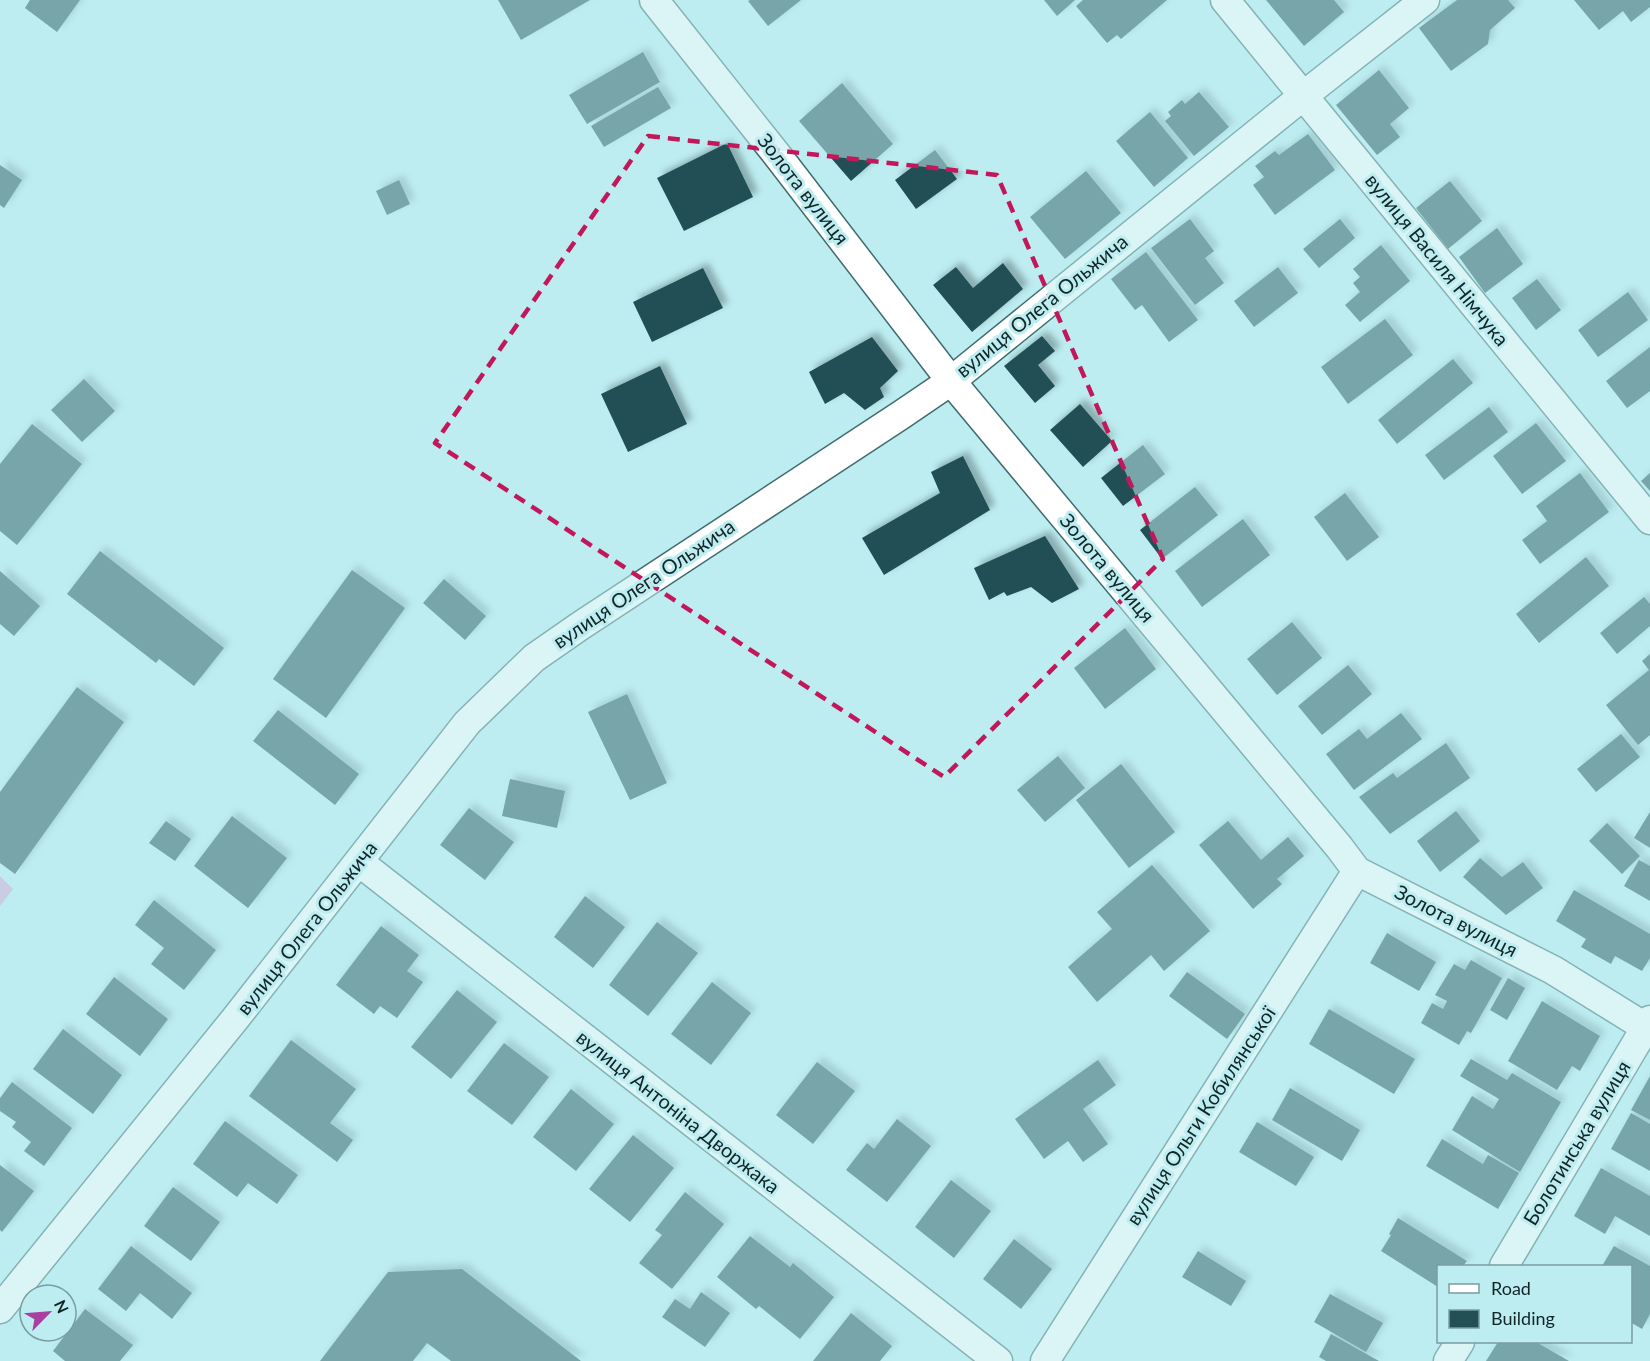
<svg xmlns="http://www.w3.org/2000/svg" width="1650" height="1361" font-family="Lato,sans-serif">
<defs>
<filter id="shadow"><feDropShadow dx="5.5" dy="-5.5" stdDeviation="3" flood-color="#0004"/></filter>
</defs>
<rect width="100%" height="100%" fill="#bdedf1"/>
<path fill="#d7a5d1" d="M0,876L13,889L0,906Z"/>
<path fill="#235054" filter="url(#shadow)" d="M30,0H80L57,32L25,8Z
M498,0H590L521,40Z
M750,0H801L768,26L748,1Z
M1044,0H1075L1057,16Z
M1083,0H1167L1121,39L1117,35L1107,43L1076,6Z
M1266,0H1334L1344,12L1304,46Z
M1457,0H1508L1515,8L1490,30L1488,44L1451,71L1419,28Z
M1574,0H1650V7L1631,22L1623,11L1599,30Z
M643,52L660,82L587,124L569,95Z
M1379,70L1409,108L1390,124L1400,137L1377,155L1336,105Z
M842,83L893,144L851,181L799,121Z
M658,87L671,108L604,147L591,126Z
M1199,92L1229,127L1194,156L1165,121L1171,116L1168,112L1182,100L1185,104Z
M1150,112L1188,158L1154,187L1116,141Z
M1308,134L1335,170L1275,215L1253,185L1264,177L1255,166L1275,151L1279,155Z
M727,143L753,197L684,231L657,178Z
M935,150L957,179L916,209L895,180Z
M0,165L22,180L4,208L0,205Z
M1086,171L1121,213L1065,259L1030,217Z
M399,180L410,204L387,215L376,191Z
M1450,181L1482,221L1448,249L1416,208Z
M1190,219L1214,251L1205,258L1224,283L1195,305L1151,248Z
M1340,219L1355,238L1319,268L1303,249Z
M1497,228L1523,264L1485,293L1459,257Z
M1381,245L1410,281L1360,322L1345,305L1360,292L1353,283L1360,277L1353,269Z
M1146,252L1198,320L1169,342L1142,305L1135,310L1111,279Z
M1003,263L1023,289L972,332L933,285L956,267L973,288Z
M1278,267L1298,293L1254,327L1234,301Z
M703,268L723,308L652,342L633,302Z
M1537,279L1561,310L1536,330L1512,298Z
M1628,292L1648,320L1598,357L1578,330Z
M1385,319L1413,355L1348,404L1321,367Z
M1042,336L1055,351L1038,365L1055,386L1035,403L1004,366Z
M872,337L898,371L880,388L884,397L865,410L844,393L825,404L809,372Z
M1650,347V391L1627,408L1606,381Z
M1453,359L1473,383L1397,444L1378,420Z
M660,366L687,424L628,452L601,394Z
M84,379L115,411L82,442L51,410Z
M1080,404L1112,441L1083,467L1050,430Z
M1489,407L1508,432L1444,480L1425,455Z
M1536,423L1566,461L1522,494L1493,456Z
M32,424L82,464L17,545L0,531V464Z
M1143,445L1165,474L1123,506L1101,478Z
M963,456L990,510L884,575L862,538L940,493L931,472Z
M1580,473L1609,512L1540,564L1522,540L1547,521L1536,506Z
M1650,473V491L1641,481Z
M1195,487L1218,515L1162,559L1140,530Z
M1345,493L1379,537L1347,561L1314,517Z
M1243,519L1270,555L1202,607L1175,571Z
M1045,536L1079,589L1052,603L1031,587L1007,596L1004,592L989,600L974,568Z
M100,551L224,648L194,686L159,659L156,663L67,594Z
M1586,557L1609,586L1539,643L1516,614Z
M352,570L405,608L326,718L273,679Z
M0,571L40,606L14,636L0,624Z
M444,579L486,616L465,640L423,603Z
M1644,597L1650,604V626L1617,654L1600,633Z
M1292,622L1322,658L1277,695L1247,659Z
M1125,628L1156,669L1105,709L1074,668Z
M1650,654V735L1638,745L1606,705L1649,670L1642,661Z
M1348,665L1372,694L1322,735L1298,706Z
M77,687L124,722L15,874L0,863V792Z
M627,694L667,783L630,800L588,712Z
M278,710L359,774L335,805L253,741Z
M1401,713L1422,739L1354,790L1326,754L1359,729L1367,739Z
M1621,734L1640,757L1596,792L1577,769Z
M1446,743L1470,778L1390,834L1359,797L1393,773L1397,778Z
M1058,756L1085,788L1045,822L1017,790Z
M1121,764L1175,832L1129,868L1076,800Z
M510,779L565,791L557,828L502,816Z
M469,808L514,842L485,880L440,845Z
M1456,811L1480,841L1440,872L1417,841Z
M1650,812V848L1634,838Z
M232,816L287,858L248,908L194,866Z
M166,821L191,839L175,861L149,843Z
M1228,821L1261,860L1288,837L1304,856L1277,879L1282,884L1253,909L1199,845Z
M1607,823L1640,856L1622,874L1589,841Z
M1480,858L1502,877L1523,862L1543,888L1506,915L1463,877Z
M1639,860L1650,866V901L1624,886Z
M1152,865L1210,931L1164,971L1151,955L1097,1002L1068,967L1112,929L1097,912Z
M1574,890L1650,934V958L1642,971L1615,956L1611,964L1581,947L1586,939L1556,921Z
M585,896L625,927L593,968L554,937Z
M154,900L216,950L184,990L151,964L164,948L135,925Z
M657,922L698,953L648,1016L609,985Z
M381,926L419,955L407,971L423,982L397,1018L380,1006L374,1014L336,985Z
M1387,933L1436,962L1419,991L1370,963Z
M1471,960L1502,978L1471,1033L1467,1031L1459,1045L1421,1023L1432,1003L1443,1009L1447,1001L1435,995L1454,964L1465,970Z
M1187,972L1245,1014L1227,1039L1169,996Z
M114,977L168,1019L140,1056L86,1014Z
M1508,978L1525,988L1507,1020L1490,1010Z
M712,982L751,1013L711,1065L671,1034Z
M457,990L497,1022L451,1079L411,1047Z
M1542,1001L1600,1036L1580,1071L1572,1066L1557,1090L1508,1061Z
M1329,1009L1415,1059L1394,1094L1309,1044Z
M63,1029L122,1075L93,1114L33,1069Z
M291,1040L356,1089L330,1123L353,1140L337,1162L249,1096Z
M504,1043L549,1077L512,1125L467,1091Z
M1471,1059L1507,1080L1512,1073L1561,1102L1520,1172L1452,1130L1472,1096L1493,1109L1499,1099L1460,1076Z
M1098,1060L1116,1085L1083,1109L1108,1144L1083,1162L1068,1141L1044,1159L1015,1119Z
M817,1062L855,1091L813,1144L776,1115Z
M1650,1076V1120L1631,1110Z
M12,1082L72,1128L44,1166L24,1151L31,1142L12,1127L16,1122L0,1111V1098Z
M1290,1088L1360,1130L1342,1161L1272,1120Z
M571,1089L614,1124L576,1171L533,1137Z
M1631,1113L1650,1124V1171L1611,1149Z
M897,1119L931,1146L887,1202L846,1170L867,1143L874,1149Z
M225,1121L298,1175L277,1204L248,1183L237,1197L193,1164Z
M1257,1122L1314,1157L1296,1186L1239,1152Z
M633,1135L674,1168L630,1222L589,1189Z
M1442,1139L1483,1164L1488,1155L1519,1173L1498,1209L1426,1166Z
M0,1165L34,1191L2,1232L0,1230Z
M1601,1168L1650,1196V1236L1615,1216L1605,1234L1574,1216Z
M951,1180L991,1211L954,1258L915,1227Z
M173,1187L220,1222L191,1261L144,1226Z
M685,1192L724,1224L672,1289L639,1263L662,1235L655,1230Z
M1398,1218L1467,1261L1463,1266H1438V1287L1381,1251L1391,1235L1389,1234Z
M750,1236L790,1267L793,1263L834,1297L800,1339L759,1306L756,1309L717,1277Z
M1014,1239L1052,1269L1021,1309L983,1279Z
M131,1246L192,1293L172,1319L140,1293L126,1311L98,1289Z
M1614,1246L1650,1266V1314L1642,1329L1630,1322V1266H1602Z
M1198,1251L1246,1281L1231,1306L1182,1277Z
M462,1269L581,1361H451L427,1343L413,1361H320L388,1272Z
M701,1292L730,1313L705,1347L662,1317L675,1299L690,1309Z
M1330,1294L1383,1323L1366,1352L1314,1322Z
M85,1309L133,1345L120,1361H65L53,1351Z
M851,1313L892,1346L880,1361H813Z
M1331,1334L1379,1361H1326L1319,1357Z
M1498,1342H1536L1569,1361H1486Z"/>
<g fill="none" stroke-linecap="round" stroke-linejoin="round">
<defs>
<path id="street" d="M654,0L781,160L951,381L1339,847L1357,871L1553,970L1650,1030
M1225,0L1650,520
M359,862L998,1361
M1504,1266L1650,1020
M0,1309L235,1019L467,723L534,658L580,626L901,415L951,381L1303,96L1425,0
M1045,1361L1357,871
M1448,1361L1460,1342"/>
</defs>
<use href="#street" stroke="#3f6c6f" stroke-width="31"/>
<use href="#street" stroke="#fff" stroke-width="28"/>
</g>
<path d="M0 0H1650V1361H0ZM648,136L997,175L1163,559L944,777L435,443Z" fill="#bdedf1" fill-opacity=".55" fill-rule="evenodd"/>
<path fill="none" stroke="#c2185b" stroke-width="4.5" stroke-dasharray="12 8" stroke-linejoin="round" d="M648,136L997,175L1163,559L944,777L435,443Z"/>
<g text-anchor="middle" stroke-width="6" stroke-linejoin="round" paint-order="stroke">
<g font-size="20" fill="#122526" stroke="#bdedf1">
<text transform="translate(803 189) rotate(52)" y="7">Золота вулиця</text>
<text transform="translate(1437 260) rotate(51)" y="7">вулиця Василя Німчука</text>
<text transform="translate(1042 306) rotate(-39)" y="7">вулиця Олега Ольжича</text>
<text transform="translate(1107 568) rotate(50)" y="7">Золота вулиця</text>
<text transform="translate(644 584) rotate(-34)" y="7">вулиця Олега Ольжича</text>
<text transform="translate(1456 921) rotate(27)" y="7">Золота вулиця</text>
<text transform="translate(307 928) rotate(-52)" y="7">вулиця Олега Ольжича</text>
<text transform="translate(678 1112) rotate(38)" y="7">вулиця Антоніна Дворжака</text>
<text transform="translate(1201 1116) rotate(-57)" y="7">вулиця Ольги Кобилянської</text>
<text transform="translate(1577 1143) rotate(-59)" y="7">Болотинська вулиця</text>
</g>
</g>
<rect x="1437" y="1265" width="195" height="78" fill="#bdedf1" stroke="#799da0" stroke-width="1.5"/>
<rect x="1449" y="1284" width="30" height="9" fill="#ffffff" stroke="#799da0" stroke-width="1.5"/>
<text x="1491" y="1295" font-size="18" fill="#122526">Road</text>
<rect x="1449" y="1310" width="30" height="18" fill="#235054" stroke="#799da0" stroke-width="1.5"/>
<text x="1491" y="1325" font-size="18" fill="#122526">Building</text>
<g transform="translate(48 1313) rotate(65)"><circle r="28" fill="#bdedf1" stroke="#799da0" stroke-width="1.5"/>
<path d="M0-4.5L10 22L0 15L-10 22Z" fill="#a83fa1"/>
<text y="-9" font-size="16" font-weight="bold" text-anchor="middle" fill="#122526">N</text>
</g>
</svg>
